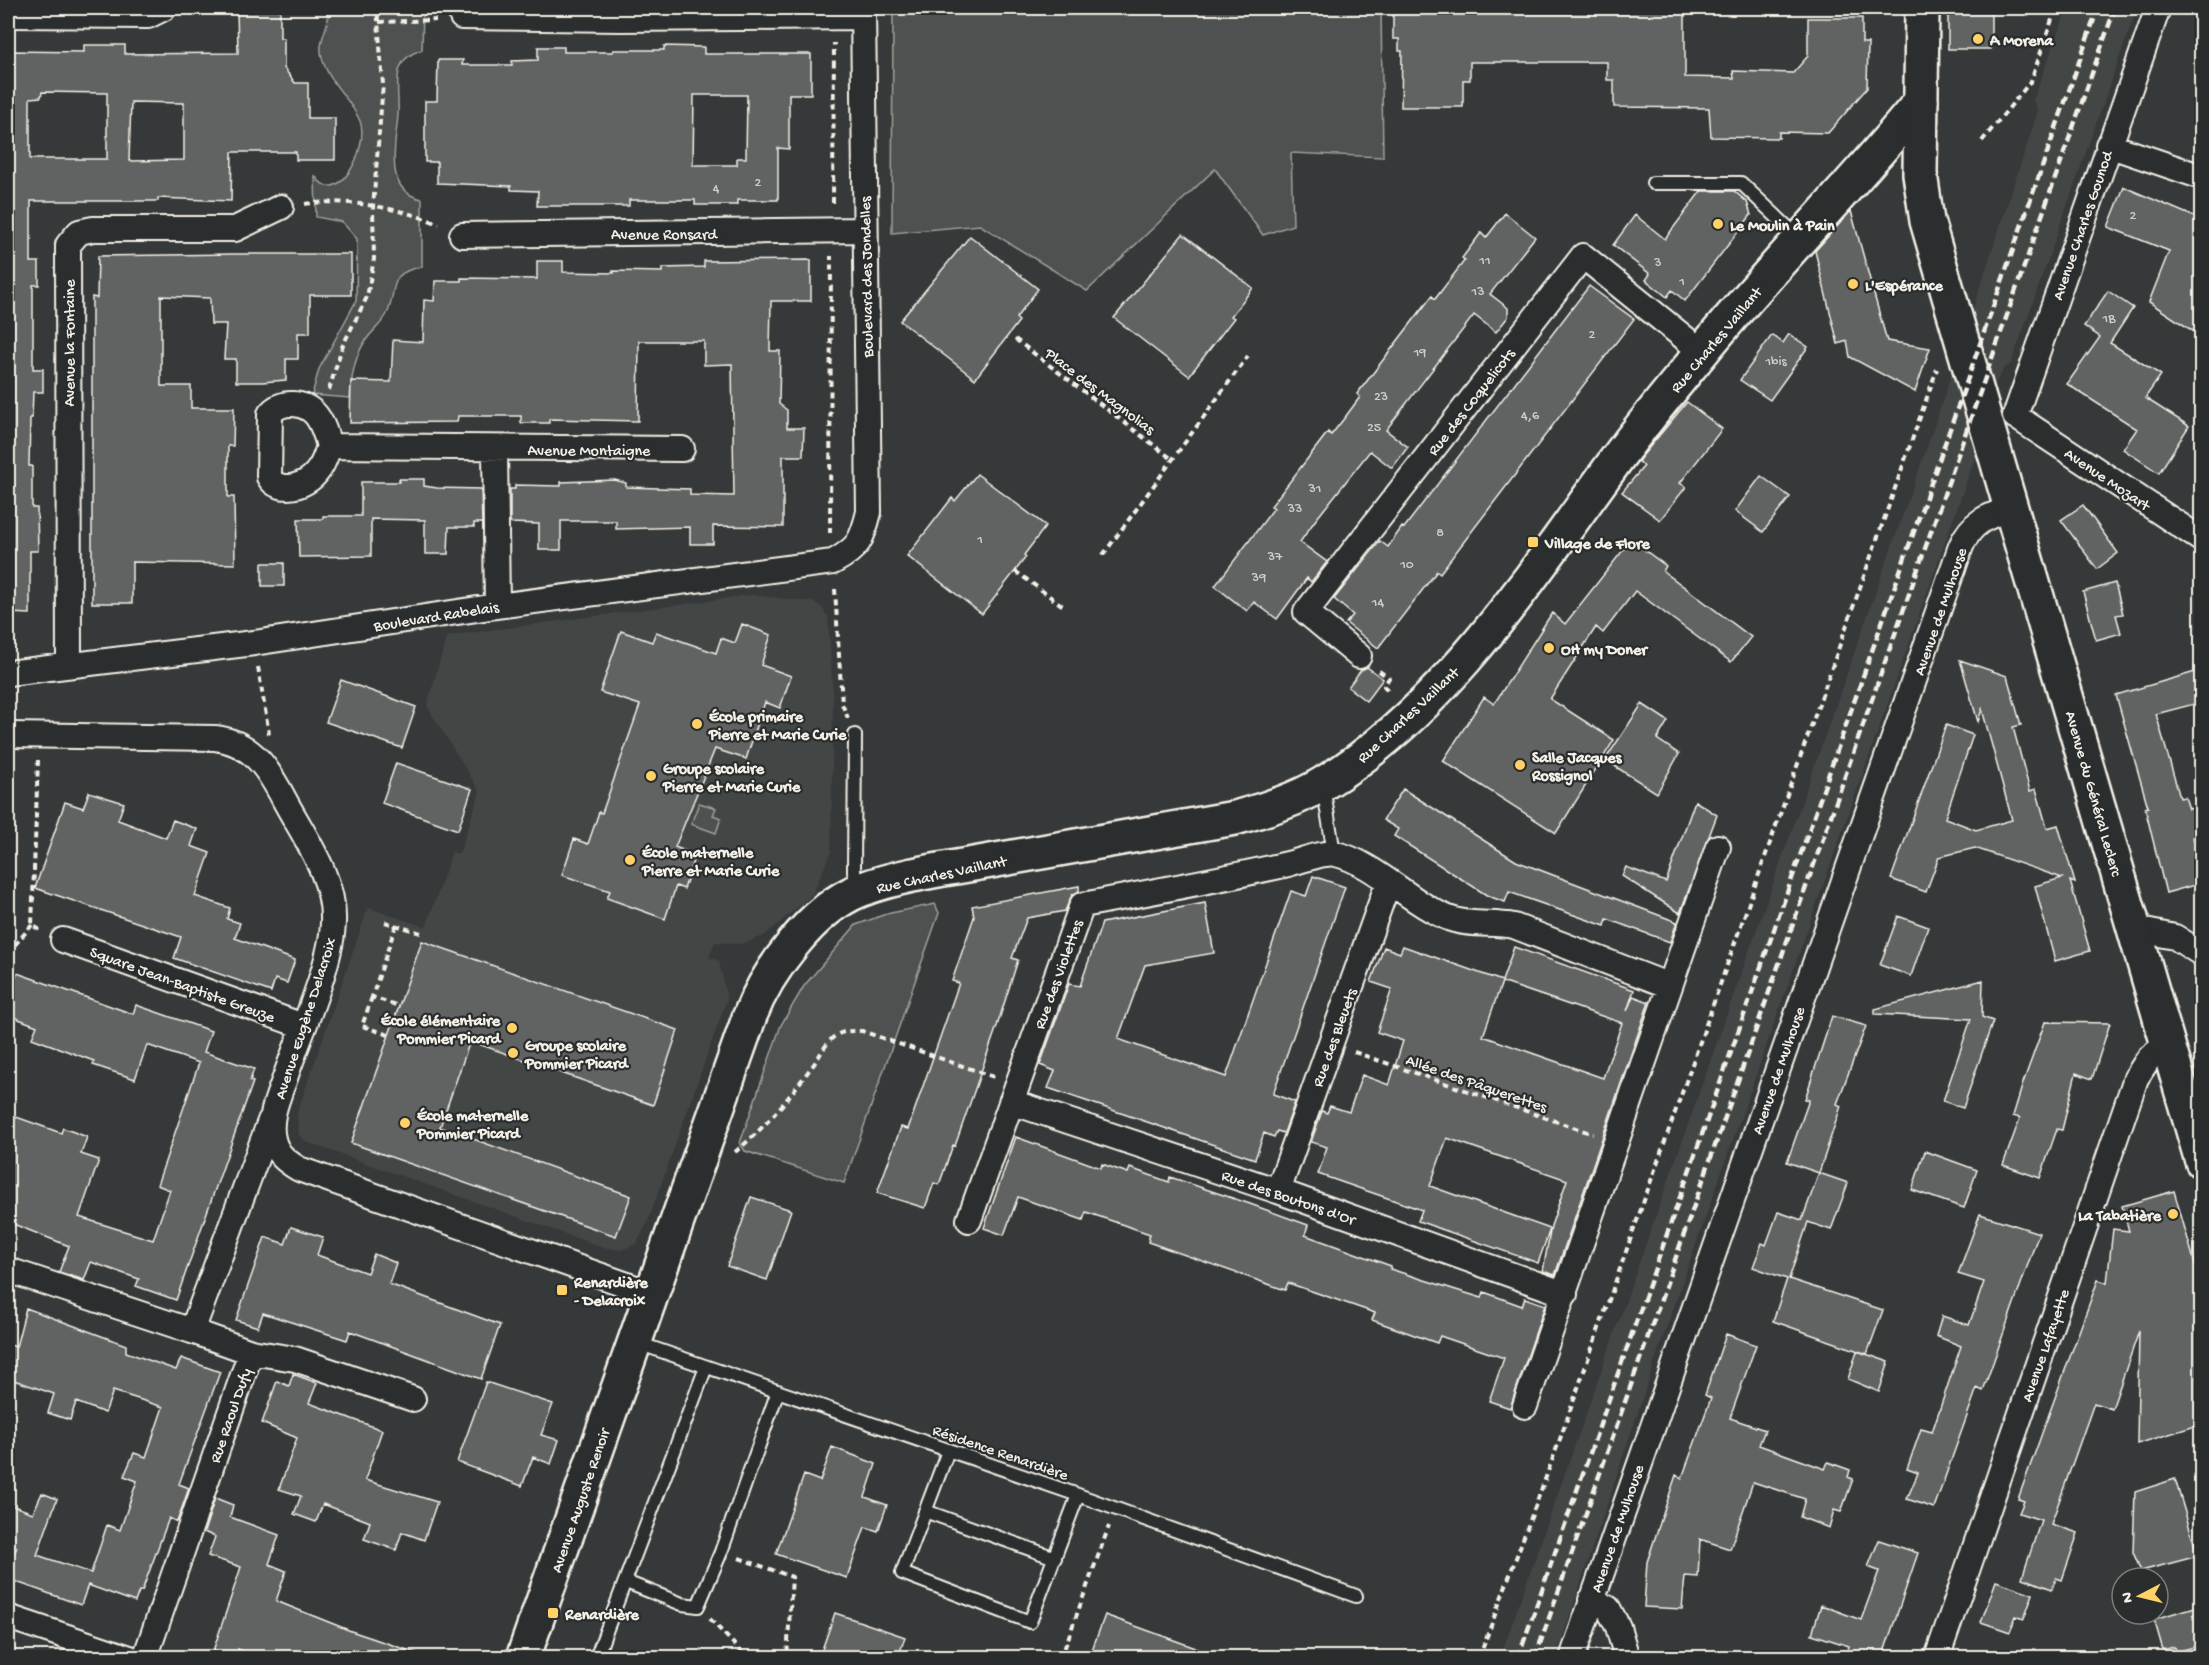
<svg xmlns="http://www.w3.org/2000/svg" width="2209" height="1665" font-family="'Gochi Hand',sans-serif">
<rect width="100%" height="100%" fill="#363939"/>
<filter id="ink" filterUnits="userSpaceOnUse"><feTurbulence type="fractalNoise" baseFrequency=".0167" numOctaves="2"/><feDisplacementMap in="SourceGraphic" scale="12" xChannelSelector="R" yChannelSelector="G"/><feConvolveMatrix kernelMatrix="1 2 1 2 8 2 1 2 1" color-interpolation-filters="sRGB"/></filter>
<g filter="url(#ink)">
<path fill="#434645" d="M2067,8H2137L2011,364L2004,368L1988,397L1978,449L1663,1337L1556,1657L1500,1658L1936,421L2038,111L2033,101Z
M751,595L813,602L821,607L828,617L833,694L831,852L812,895L764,936L740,944L715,942L709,957L719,961L727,999L647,1224L636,1244L621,1250L602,1247L306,1142L299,1135L297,1113L368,908L426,927L452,852L459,854L480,792L427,706L447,636Z"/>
<path fill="#4e514f" stroke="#a1a19c" stroke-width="1.5" d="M327,8H423L422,50C388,59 400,90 398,114C397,140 381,191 422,199V267C385,272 398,292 387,314C382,324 372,331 366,340C355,355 351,380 350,398L312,395L319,369L356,301L357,239L342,222L316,217L315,176C338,211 370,146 360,121C350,97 324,79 321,52C319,36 332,24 327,8Z
M893,8H1381L1383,157L1291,153L1293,225L1263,235L1215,169L1087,291L980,225L892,233Z
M699,803L716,808L713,815L721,818L716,833L691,824Z
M935,904L939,913L844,1183L745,1151L740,1143L781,1025L804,986L856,925L886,914Z"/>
<path fill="#616362" stroke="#f4f1e8" stroke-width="1.5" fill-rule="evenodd" d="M237,8H280V38H284V68L295,83H308V118H335V160H296V152H232L231,201L158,198V201H31V262H39V285H33V369H43V392H33L32,418H30L29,466H32V508H37L38,551H30V614L8,613V51L84,52V45H125V54L238,53ZM42,92L107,93V159H30V98L41,97ZM131,102L184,103V160L129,161Z
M1393,8H1685V77L1734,78L1733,71L1793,73L1808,56V18H1862V43H1868L1867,88L1828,133L1779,132V138L1711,137L1709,108L1614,107V80H1607V62H1470V80H1463V107H1401L1402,51H1399V39H1393Z
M1948,8H1991V49H1948Z
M664,46L704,47V54H811V94H789V149L778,148V200H737V205H695V200H629V206H537L538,191L511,190V186L437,183V162H425V101H437L438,60H463L462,65H512V61L538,60V47H564V52H613V50H664ZM694,95H747L746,158H737V165H693Z
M2124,187L2202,220V337L2149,302L2169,251L2108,227Z
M1701,191H1734L1747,202L1751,215L1685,301L1672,290L1667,297L1646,280L1650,274L1613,245L1635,215L1665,239Z
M1851,211L1887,341L1930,348L1915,392L1850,357L1847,341L1838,344L1815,251Z
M1505,213L1535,237L1490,294L1508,308V317L1496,332L1474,315L1386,430L1408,447L1392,468L1370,451L1314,522L1300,542L1327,562L1311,582L1307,578L1277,619L1254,602L1247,611L1215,586L1274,508L1271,506L1328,432L1331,435L1346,416L1360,397L1357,394L1432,296L1435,299L1465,260L1462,258L1481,233L1486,238Z
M1183,234L1253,288L1231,316L1234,318L1189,376L1114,318Z
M970,236L1038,289L1016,318L1019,321L975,379L900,321Z
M234,254H351V295H310V333H298V359H286V380L262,382H236V359H224L226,324H211L210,298L161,296V386H191V408H234L233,446H228V497H234L235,564L132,562V603H92V297L97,298L98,256Z
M811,260V301H771L770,351H780L779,404L787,410V428H804L803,456H783V527L713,526V544H690V527L616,529V521H561V550H539V524L510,523V489H515V485L561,486V482L615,480L626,483V487L690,489V495L734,496L732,364L704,365V341H639L638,421L549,419V423H521V416H458L457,422L350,423L351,381L391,382L393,340L423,342L424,300L434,301L435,281H461V278L537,279V261H563V272L614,273L613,271L662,272V268L704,267V261Z
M1589,286L1634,319L1440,573L1437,571L1378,648L1346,623L1353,615L1334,599L1380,541L1388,547L1402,527L1404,528Z
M2108,291L2133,308L2110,343L2161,375L2145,398L2189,426L2159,473L2123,449L2137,429L2067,384L2100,337L2084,326Z
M1789,334L1808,347L1770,400L1740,380L1772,335L1783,343Z
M1687,402L1722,429L1680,483L1686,487L1660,520L1622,492L1644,466L1638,461Z
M977,474L1046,526L1024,555L1026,557L982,614L907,556L952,498L955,501Z
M1761,476L1790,497L1763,532L1735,511Z
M399,479H424V486L437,488L481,489L482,523H474V527H449L448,554H425V520L371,519V556L299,557L298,519H323V516H361V482H400Z
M2083,505L2118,553L2097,569L2061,520Z
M1631,540L1666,566L1663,571L1751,637L1731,662L1635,591L1603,633L1596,627L1550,699L1614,740L1556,833L1443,761L1484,697L1494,704L1552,613L1565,624Z
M262,563H284V586H262Z
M2115,583L2123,614L2116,615L2121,633L2096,640L2083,592Z
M742,624L771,635L761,665L791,676L780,708L765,702L746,759L715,749L675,847L695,855L684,889L676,886L665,919L607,898L610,891L562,875L574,839L588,844L599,812L602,813L640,705L600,692L621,631L652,642L656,632L716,653L721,638L735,643Z
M1960,660L2007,676L2021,725L2013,727L2030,791L2036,789L2047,828L2058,825L2075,883L2070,881L2090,951L2055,961L2035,886L2062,878L1975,848L1939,857L1926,892L1891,879L1946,725L1973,735L1945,818L1976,830L2012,820L1982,709L1978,722Z
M1367,667L1383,679L1366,701L1348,687L1361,670Z
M2202,670V702L2156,714L2180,798L2185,797L2189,809L2198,807L2202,820V835L2193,837L2202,871V883L2166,893L2145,808L2148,807L2116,695Z
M341,680L416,707L402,748L326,722Z
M1642,704L1668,721L1657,739L1679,754L1657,793L1605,760Z
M396,763L472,789L458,830L382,803Z
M1403,789L1516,861L1677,922L1670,942L1607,919L1605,926L1509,892L1505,902L1488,896L1394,836L1398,829L1383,820Z
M89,792L124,803L118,820L166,838L173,820L197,829L191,846L210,853L195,896L230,908L227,919L240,923L235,938L295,960L287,983L275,979L271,992L174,958L181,937L35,888L65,802L83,808Z
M1695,801L1717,815L1680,913L1622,876L1626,867L1666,882Z
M1313,876L1345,887L1273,1094L1295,1102L1284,1133L1277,1131L1274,1137L1264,1133L1255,1159L1048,1088L1055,1071L1040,1065L1069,984L1080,986L1102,923L1205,903L1214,953L1145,965L1118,1039L1226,1077L1291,891L1306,896Z
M1079,886V891L1072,895L1065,911L1027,918L1012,958L1018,960L997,1026L955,1146L953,1145L939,1185L934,1183L925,1208L877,1193L901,1127L908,1129L959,983L952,981L974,917L972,906Z
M1898,916L1928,927L1911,976L1880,965Z
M422,941L678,1030L653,1105L470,1041L440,1127L631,1196L616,1236L351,1143Z
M1403,946L1502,981L1514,947L1634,990L1627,1011L1633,996L1649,1002L1555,1275L1543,1271L1551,1226L1567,1180L1447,1138L1430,1186L1550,1229L1538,1263L1418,1221L1422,1210L1318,1174L1327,1147L1311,1142L1322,1111L1327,1113L1330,1106L1349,1112L1362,1075L1389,1085L1403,1041L1377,1032L1392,989L1371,982L1384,947L1400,953ZM1502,982L1622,1023L1603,1078L1483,1036Z
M17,973L133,1014L136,1005L211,1031L204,1052L254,1069L250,1081L253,1082L176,1300L136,1286L139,1279L91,1262L84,1280L59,1272L69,1246L8,1222V1114L61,1133L63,1128L87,1137L81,1154L99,1160L79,1217L153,1240L170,1190L157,1185L199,1063L147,1045L135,1079L93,1065L94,1061L32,1038L37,1026L8,1015V997Z
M1983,980L1982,1017L1993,1021L1963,1108L1943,1101L1971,1019L1875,1014V1009Z
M1832,1016L1866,1026L1837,1104L1841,1106L1819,1173L1787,1162L1809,1100L1805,1099Z
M2045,1022L2110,1023L2092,1079L2076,1073L2062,1130L2057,1129L2040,1178L2003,1165L2020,1118L2013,1116L2023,1083Z
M1016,1137L1101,1168L1102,1164L1128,1173L1130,1168L1169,1182L1170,1177L1250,1204L1308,1225L1305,1235L1391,1266L1390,1269L1456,1290L1482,1298L1484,1292L1522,1306L1525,1298L1545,1305L1510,1408L1489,1401L1504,1358L1440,1336L1437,1343L1372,1320L1375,1313L1288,1283L1285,1290L1148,1242L1150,1234L1086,1212L1083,1220L1018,1197L1004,1235L984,1228Z
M1925,1151L1977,1170L1964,1208L1912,1190Z
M1819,1173L1848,1183L1831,1230L1808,1222L1789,1279L1883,1310L1867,1354L1773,1321L1787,1279L1753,1267L1762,1243L1766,1245L1778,1212L1802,1220Z
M2174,1191L2202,1288V1424L2137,1444L2139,1331L2112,1409L2094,1403L2051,1524L2078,1533L2062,1580L2056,1578L2052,1589L2022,1578L2041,1520L2019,1513L2024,1501L2018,1499L2098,1280L2107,1283L2113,1229L2129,1231L2122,1206Z
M751,1197L791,1210L767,1280L727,1266Z
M1980,1214L2039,1233L1983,1391L1977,1388L1934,1508L1907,1499L1918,1473L1907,1469L1921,1429L1932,1432L1961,1346L1936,1336L1942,1316L1969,1325L1984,1282L1958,1274Z
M291,1227L323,1237L317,1255L367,1273L374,1254L396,1263L389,1284L500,1325L481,1379L350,1331L347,1340L263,1313L258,1327L236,1320L265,1237L285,1244Z
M26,1308L126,1345V1352L176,1370L181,1358L220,1372L179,1484L189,1488L177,1522L169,1518L142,1591H139L135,1602L88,1585L81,1605L8,1579V1566L17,1547L8,1543V1504L33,1513L42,1493L57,1499L37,1555L91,1573L107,1525L120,1530L137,1481L124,1476L134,1453L146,1457L163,1407L113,1391L105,1413L76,1402L70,1420L48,1413L54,1394L8,1378V1344L16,1347Z
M1726,1334L1756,1345L1730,1418L1765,1430L1759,1445L1825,1469L1828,1462L1850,1470L1848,1477L1853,1479L1841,1512L1834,1510L1829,1528L1800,1517L1805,1499L1753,1482L1730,1549L1700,1539L1698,1577L1685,1576L1682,1609L1644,1607L1647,1562L1676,1475L1682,1478L1711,1398L1705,1395Z
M1857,1351L1889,1362L1879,1392L1848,1379Z
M293,1374L317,1383L309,1403L382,1430L365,1480L437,1502L424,1540L402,1532L396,1550L364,1539L370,1522L323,1504L316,1522L294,1514L301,1496L279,1489L297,1438L262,1423L277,1381L289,1386Z
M486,1382L553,1404L541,1435L559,1440L551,1464L533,1457L522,1486L457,1462Z
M832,1447L876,1464L865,1497L887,1505L878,1531L865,1527L847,1578L776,1554L804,1475L820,1481Z
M2175,1479L2198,1556L2141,1571L2133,1552L2135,1492Z
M215,1498L233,1505L230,1517L279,1535L269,1564L286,1571L276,1601L351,1631L422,1655V1658H261L238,1649L235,1658H230L213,1651L241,1567L208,1556L215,1537L204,1532Z
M1879,1540L1918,1553L1882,1658H1845L1849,1646L1812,1634L1821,1605L1861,1620L1879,1571L1868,1567Z
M1996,1581L2033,1594L2024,1619L2016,1616L2010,1632L1981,1622Z
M2202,1605V1645L2175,1652L2174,1647L2163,1650L2154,1619Z
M835,1613L905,1637L898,1658H819Z
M1105,1615L1215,1655L1214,1658H1089Z"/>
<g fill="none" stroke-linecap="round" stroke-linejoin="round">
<defs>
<path id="service" d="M1653,183H1741L1799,238
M855,735L854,872L859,889
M1323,786L1334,853
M635,1342L1078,1495L1356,1596
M948,1451L902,1573L1030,1622L1078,1495
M925,1511L1055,1558
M626,1582L682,1604L698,1606L721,1552L778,1391
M596,1658L706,1367"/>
<path id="minor" d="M8,15L148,16L164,8
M462,17L620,19L863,17
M2108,145L2202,177
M462,235L865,230
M2015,416L2158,8
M2015,416L2202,540
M329,446C326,455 324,464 317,472C307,486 279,495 269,477L270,414C280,400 304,401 316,415C323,424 326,435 329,446L682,449
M495,449L497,606
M1359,656L1306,612L1583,256L1702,352
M69,665L68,245L79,232L93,229H235L281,207
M8,673L254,643L497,606L833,562C859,548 862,540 869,512L863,8
M8,735L215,738C252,742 269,770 285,801C305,838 335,879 333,922C332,964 299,1036 285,1078C278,1097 268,1119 273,1139C276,1154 287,1162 299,1169L650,1293
M2135,929L2175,937L2202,954
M63,940L303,1026
M1011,1102L1278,1191L1565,1294
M1278,1191L1388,883
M969,1220L1082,905C1150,892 1219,880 1288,864C1301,861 1324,851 1336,854C1375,863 1412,905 1451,919C1471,926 1493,922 1514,926L1670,986
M8,1270L192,1331
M251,1352L295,1359L413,1399
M1525,1406L1718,847
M1591,1600L1608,1608L1618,1627L1627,1658
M8,1617L130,1658
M145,1658L251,1352L192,1331L270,1121
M1572,1658L1961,546C1972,521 1988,516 2012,508
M1937,1658L2136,1078L2149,1058L2168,1044"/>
<path id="secondary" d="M523,1658L749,1018C767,971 812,909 860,890C905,873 955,868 1002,859C1080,845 1158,832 1235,818C1266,809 1297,800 1324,783C1443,711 1528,581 1608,471C1637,430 1670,391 1702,352C1772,266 1851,187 1921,101"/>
<path id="primary" d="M1922,8L1920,174L1927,221L2202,1161"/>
</defs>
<use href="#service" stroke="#f4f1e8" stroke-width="16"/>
<use href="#minor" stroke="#f4f1e8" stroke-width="28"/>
<use href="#secondary" stroke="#f4f1e8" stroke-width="38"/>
<use href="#primary" stroke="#f4f1e8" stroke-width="38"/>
<path stroke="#f4f1e8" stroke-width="4" stroke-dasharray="6 4.5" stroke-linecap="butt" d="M379,22L436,20
M1982,141L2031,81L2056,8
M833,203L834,43
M305,204C347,198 400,208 439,224
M1015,339L1172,459
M329,390L342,347L367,297L374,259L373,207L383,84L377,8
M830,533L831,256
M1103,555L1248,356
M1015,571L1063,606
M835,589L842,704L848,718
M258,667L269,734
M1379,671L1389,678L1384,686L1390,693
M38,760L32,925L40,930
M385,922L424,934
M396,925L372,997L399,1006
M8,953L32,925
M372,997L362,1026L389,1035
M1354,1052L1593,1134
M735,1152C765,1128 787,1100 810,1069C819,1059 824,1044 835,1036C844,1030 853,1031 862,1031L994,1077
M739,1558L792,1577L787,1658
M710,1619L747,1658
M1061,1658L1109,1526
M1479,1658L1560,1439L1937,369"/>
<use href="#service" stroke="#2a2d2e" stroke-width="12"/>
<use href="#minor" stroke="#2a2d2e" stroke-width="24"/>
<use href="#secondary" stroke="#2a2d2e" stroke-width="33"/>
<use href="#primary" stroke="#2a2d2e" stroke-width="33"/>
<path stroke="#f4f1e8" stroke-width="4.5" stroke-dasharray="9 4.5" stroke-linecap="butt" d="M1518,1658L2098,8
M1535,1658L2115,8"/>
</g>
</g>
<g fill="#ffd166" stroke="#2a2d2e" stroke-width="2">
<circle cx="1978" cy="39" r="6"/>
<circle cx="1718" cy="224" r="6"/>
<circle cx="1853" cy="284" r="6"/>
<rect x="1527" y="536" width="12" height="12" rx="3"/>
<circle cx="1549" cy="648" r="6"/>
<circle cx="697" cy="724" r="6"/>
<circle cx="1520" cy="765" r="6"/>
<circle cx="651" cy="776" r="6"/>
<circle cx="630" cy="860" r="6"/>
<circle cx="512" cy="1028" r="6"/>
<circle cx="513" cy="1053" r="6"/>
<circle cx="405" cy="1123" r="6"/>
<circle cx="2173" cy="1214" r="6"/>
<rect x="556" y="1284" width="12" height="12" rx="3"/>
<rect x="547" y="1607" width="12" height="12" rx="3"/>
</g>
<g text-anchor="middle" stroke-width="4.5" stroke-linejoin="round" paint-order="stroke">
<g font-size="14" fill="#cfcec6">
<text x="758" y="186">2</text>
<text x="716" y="192">4</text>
<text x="2133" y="219">2</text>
<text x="1485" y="264">11</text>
<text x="1658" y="266">3</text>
<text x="1682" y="285">1</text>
<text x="1478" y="295">13</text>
<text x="2109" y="322">1B</text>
<text x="1592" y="338">2</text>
<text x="1420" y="356">19</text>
<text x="1776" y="365">1bis</text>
<text x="1381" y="400">23</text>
<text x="1530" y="419">4,6</text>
<text x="1374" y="431">25</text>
<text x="1315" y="492">31</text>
<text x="1295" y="512">33</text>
<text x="1440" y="536">8</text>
<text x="980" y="543">1</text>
<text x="1275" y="560">37</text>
<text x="1407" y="568">10</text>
<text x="1259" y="581">39</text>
<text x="1378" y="606">14</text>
</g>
<g font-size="16" font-weight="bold" fill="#f4f1e8" stroke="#2a2d2e" text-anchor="start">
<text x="1990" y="45">A Morena</text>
<text x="1730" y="230">Le Moulin à Pain</text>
<text x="1865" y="290">L'Espérance</text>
<text x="1545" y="548">Village de Flore</text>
<text x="1561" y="654">OH my Doner</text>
<text x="709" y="721">École primaire<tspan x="709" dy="18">Pierre et Marie Curie</tspan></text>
<text x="1532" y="762">Salle Jacques<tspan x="1532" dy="18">Rossignol</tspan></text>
<text x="663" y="773">Groupe scolaire<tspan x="663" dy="18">Pierre et Marie Curie</tspan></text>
<text x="642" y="857">École maternelle<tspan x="642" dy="18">Pierre et Marie Curie</tspan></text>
<text x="500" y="1025" text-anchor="end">École élémentaire<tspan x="500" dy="18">Pommier Picard</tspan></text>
<text x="525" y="1050">Groupe scolaire<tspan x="525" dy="18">Pommier Picard</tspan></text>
<text x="417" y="1120">École maternelle<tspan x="417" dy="18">Pommier Picard</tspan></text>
<text x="2161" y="1220" text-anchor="end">La Tabatière</text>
<text x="574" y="1287">Renardière<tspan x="574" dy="18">- Delacroix</tspan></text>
<text x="565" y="1619">Renardière</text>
</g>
<g font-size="16" fill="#f4f1e8" stroke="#2a2d2e">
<text transform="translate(2081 225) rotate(-71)" y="6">Avenue Charles Gounod</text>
<text x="664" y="239">Avenue Ronsard</text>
<text transform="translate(865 277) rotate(-91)" y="6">Boulevard des Jondelles</text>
<text transform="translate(1715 339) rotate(-50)" y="6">Rue Charles Vaillant</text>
<text transform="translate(68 343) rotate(-90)" y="6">Avenue la Fontaine</text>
<text transform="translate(1101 390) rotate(37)" y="6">Place des Magnolias</text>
<text transform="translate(1470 401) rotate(-52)" y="6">Rue des Coquelicots</text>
<text x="589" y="455">Avenue Montaigne</text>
<text transform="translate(2108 478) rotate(34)" y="6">Avenue Mozart</text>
<text transform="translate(1939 611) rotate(-71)" y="6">Avenue de Mulhouse</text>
<text transform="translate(436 615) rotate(-9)" y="6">Boulevard Rabelais</text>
<text transform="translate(1407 714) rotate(-43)" y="6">Rue Charles Vaillant</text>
<text transform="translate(2095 793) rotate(74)" y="6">Avenue du Général Leclerc</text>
<text transform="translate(941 873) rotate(-12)" y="6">Rue Charles Vaillant</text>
<text transform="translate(1057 974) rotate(-70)" y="6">Rue des Violettes</text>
<text transform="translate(183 983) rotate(20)" y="6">Square Jean-Baptiste Greuze</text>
<text transform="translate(304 1018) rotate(-72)" y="6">Avenue Eugène Delacroix</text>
<text transform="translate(1333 1037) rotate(-70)" y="6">Rue des Bleuets</text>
<text transform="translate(1777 1070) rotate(-71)" y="6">Avenue de Mulhouse</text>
<text transform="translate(1477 1082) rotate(19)" y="6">Allée des Pâquerettes</text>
<text transform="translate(1289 1196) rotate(19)" y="6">Rue des Boutons d'Or</text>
<text transform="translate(2044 1345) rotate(-71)" y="6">Avenue Lafayette</text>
<text transform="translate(229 1415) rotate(-71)" y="6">Rue Raoul Dufy</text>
<text transform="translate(1001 1451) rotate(19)" y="6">Résidence Renardière</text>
<text transform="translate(579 1500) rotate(-71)" y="6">Avenue Auguste Renoir</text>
<text transform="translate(1616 1528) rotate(-71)" y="6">Avenue de Mulhouse</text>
</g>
</g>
<rect width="2209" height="1665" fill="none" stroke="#2a2d2e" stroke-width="30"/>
<rect x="15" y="15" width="2179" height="1635" fill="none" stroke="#f4f1e8" stroke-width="2" filter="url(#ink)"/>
<g transform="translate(2140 1596) rotate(263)"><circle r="28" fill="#2a2d2e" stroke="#7b7b78" stroke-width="1.5"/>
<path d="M0-4.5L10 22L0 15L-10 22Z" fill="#ffd166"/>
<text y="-9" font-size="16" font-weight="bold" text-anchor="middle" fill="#f4f1e8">N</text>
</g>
</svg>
